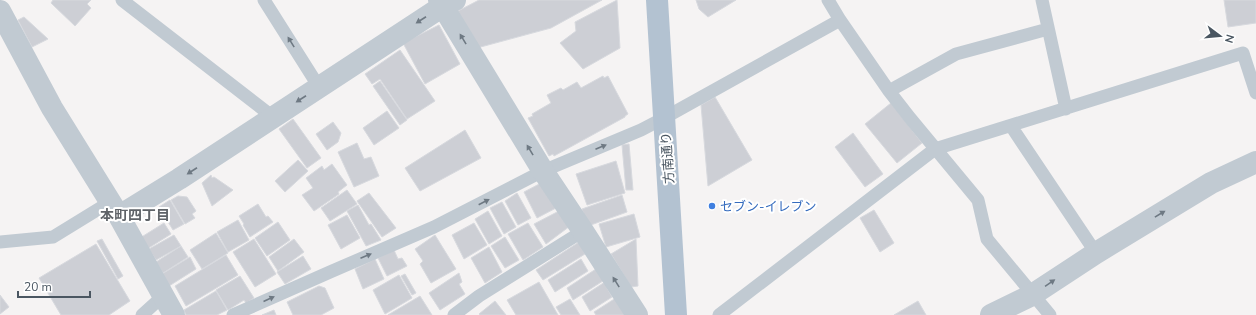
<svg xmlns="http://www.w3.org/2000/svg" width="1256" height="315" font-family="'Nunito Sans','Noto Sans JP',sans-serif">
<rect width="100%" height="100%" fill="#f5f3f3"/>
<path fill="#cdcfd5" stroke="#d7d9de" d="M53,0H91L87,4L91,8L75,26L51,3Z
M479,0H602L551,28L477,48L458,11Z
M617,0L620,48L583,69L560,43L576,31L575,22Z
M696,0H736L708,17L699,9Z
M1224,0H1256V23L1228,27Z
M24,17L48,39L32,47L18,20Z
M439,25L460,64L425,84L403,43Z
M400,50L435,101L407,119L380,79L372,84L365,74Z
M603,76L604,78L608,76L628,114L625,116V117L554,156L553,154L549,156L528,118L533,116L532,114L551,103L547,95L561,88L563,90L577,82L581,88Z
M380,81L407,120L400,125L373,86Z
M715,97L752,160L708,186L701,105Z
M891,103L922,143L897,163L865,124Z
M387,111L399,128L374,145L363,128Z
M293,119L321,158L307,168L279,129Z
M333,122L341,133L338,142L327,150L316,134Z
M465,130L481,158L420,191L405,168Z
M853,133L883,174L865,187L835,147Z
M357,143L364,159L371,157L379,176L354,187L338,152Z
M629,144L633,190H626L622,145Z
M298,160L308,171L285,192L275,181Z
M616,161L625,193L587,205L576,174Z
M332,164L347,185L338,192L339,194L314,211L302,195L313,188L306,178L322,166L324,170Z
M211,175L212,178L214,177L233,190L212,206L202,183Z
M543,182L556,208L537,218L524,192Z
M347,190L357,204L330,221L321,208Z
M369,193L396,228L382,237L357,201Z
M517,193L531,218L518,225L505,201Z
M622,195L627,212L588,226L582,209Z
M178,196L187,197L196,211L192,214L195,218L185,224L171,200Z
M170,200L184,224L173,230L159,207Z
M502,202L516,227L504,234L490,208Z
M258,204L266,217L268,216L273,222L250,237L243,225L244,224L239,216Z
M358,205L369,225L371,224L381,240L366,246L365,244L347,211Z
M874,210L894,243L880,252L860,218Z
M488,211L502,236L489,244L475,219Z
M559,211L570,226L546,244L534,224Z
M634,214L640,237L606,247L599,224Z
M347,215L360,238L341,249L328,225Z
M238,220L249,240L228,252L217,232Z
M278,222L290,240L267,256L255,238Z
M164,223L171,234L147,249L140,238Z
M474,223L487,245L464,259L452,235Z
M528,223L543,247L523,260L508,234Z
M216,233L228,253L202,269L190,250Z
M174,235L181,246L156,260L149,249Z
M435,235L456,269L431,283L420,264L423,261L415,249Z
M505,237L519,260L505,268L491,246Z
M102,239L123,276L118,279L97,241Z
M254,239L276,274L255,287L233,252Z
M294,239L304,252L278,271L269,257Z
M636,239L638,286L631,287L611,254Z
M579,242L585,254L543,280L536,270Z
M96,244L130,301L109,315H61L39,278Z
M181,246L188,257L163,273L156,262Z
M489,247L502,272L485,283L471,258Z
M394,250L398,259L402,258L407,266L387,276L378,258Z
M226,255L238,275L186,306L175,286Z
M303,256L311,269L285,284L277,272Z
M190,257L196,269L169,286L162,274Z
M375,259L384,279L363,289L355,269Z
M581,259L588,271L555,292L548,280Z
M599,267L606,279L573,300L567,288Z
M459,273L462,282L459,284L465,294L440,310L429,293Z
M405,274L416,293L412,295L401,276Z
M399,275L412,298L385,314L373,290Z
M240,276L254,298L246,303L244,300L228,310L216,290Z
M608,280L607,288L612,297L590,311L582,297Z
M539,282L558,315H516L507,300Z
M319,286L325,288L334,308L321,315H293L287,302Z
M216,291L227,310L217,315H186L184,310Z
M0,295L9,307L0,314Z
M420,296L432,315H388Z
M619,296L631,315H596L594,312Z
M570,299L580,315H561L556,307Z
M495,301L506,315H480L479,314Z
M918,301L926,315H894Z
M274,310L276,315H262Z"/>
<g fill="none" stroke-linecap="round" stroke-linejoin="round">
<path stroke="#c1cad2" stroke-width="13" d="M122,0L273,117
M264,0L319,87
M828,0L840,20L889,91L910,118L978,200L987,239L1050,315
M1042,0L1066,109
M889,91L956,54L1048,29
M1011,126L1096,253
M0,242L53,237L110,202
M142,315L163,296
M233,315L330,272L434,227L543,171L641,130L664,118L840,20
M454,315L479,296L583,231
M719,315L935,149L1243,53L1256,93"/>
<path stroke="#c1cad2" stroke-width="22" d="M439,0L543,171L583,231L637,315
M0,11L52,108L119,216L174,315
M119,216L179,179L443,6L455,0
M991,315L1032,295L1096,253L1211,183L1256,162"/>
<path stroke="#b3c2d1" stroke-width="22" d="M657,0L676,315"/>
</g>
<defs><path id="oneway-solid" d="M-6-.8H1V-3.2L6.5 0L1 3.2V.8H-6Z"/></defs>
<g fill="#6e7983">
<use href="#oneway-solid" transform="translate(421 20) rotate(147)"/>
<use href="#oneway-solid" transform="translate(463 39) rotate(-121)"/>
<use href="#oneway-solid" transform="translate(291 42) rotate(-122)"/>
<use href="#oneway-solid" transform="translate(301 99) rotate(147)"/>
<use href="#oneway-solid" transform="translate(601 147) rotate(-23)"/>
<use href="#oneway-solid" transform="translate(530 150) rotate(-121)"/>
<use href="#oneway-solid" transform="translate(192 171) rotate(147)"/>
<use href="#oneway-solid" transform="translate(484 202) rotate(-27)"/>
<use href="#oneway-solid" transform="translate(1160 214) rotate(-31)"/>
<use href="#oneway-solid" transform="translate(366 256) rotate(-23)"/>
<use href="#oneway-solid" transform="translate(616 282) rotate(-122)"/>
<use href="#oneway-solid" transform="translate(1050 283) rotate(-34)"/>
<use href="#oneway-solid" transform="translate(269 299) rotate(-24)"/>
</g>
<circle fill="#3f7fe0" stroke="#fff" stroke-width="1.5" cx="712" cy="206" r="4"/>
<g text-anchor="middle" stroke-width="4" stroke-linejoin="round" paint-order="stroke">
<g font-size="13" fill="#4a5661" stroke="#fff">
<text transform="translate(667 158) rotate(-94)" y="5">方南通り</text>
</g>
<g font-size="13" fill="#366cbe" stroke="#fff" text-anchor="start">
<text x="720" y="211">セブン-イレブン</text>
</g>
<g font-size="14" font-weight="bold" fill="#5f6368" stroke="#fff">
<text x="135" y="220">本町四丁目</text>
</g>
</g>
<g transform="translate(1220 36) rotate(106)" stroke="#ffffff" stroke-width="3" paint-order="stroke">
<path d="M0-3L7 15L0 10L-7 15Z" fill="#4a5661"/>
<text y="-6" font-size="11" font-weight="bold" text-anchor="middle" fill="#4a5661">N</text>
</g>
<path d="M18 291v6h72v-6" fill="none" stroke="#4a5661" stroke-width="2"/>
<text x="24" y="291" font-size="12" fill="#4a5661" stroke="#ffffff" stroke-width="3" paint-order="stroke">20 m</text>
</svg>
